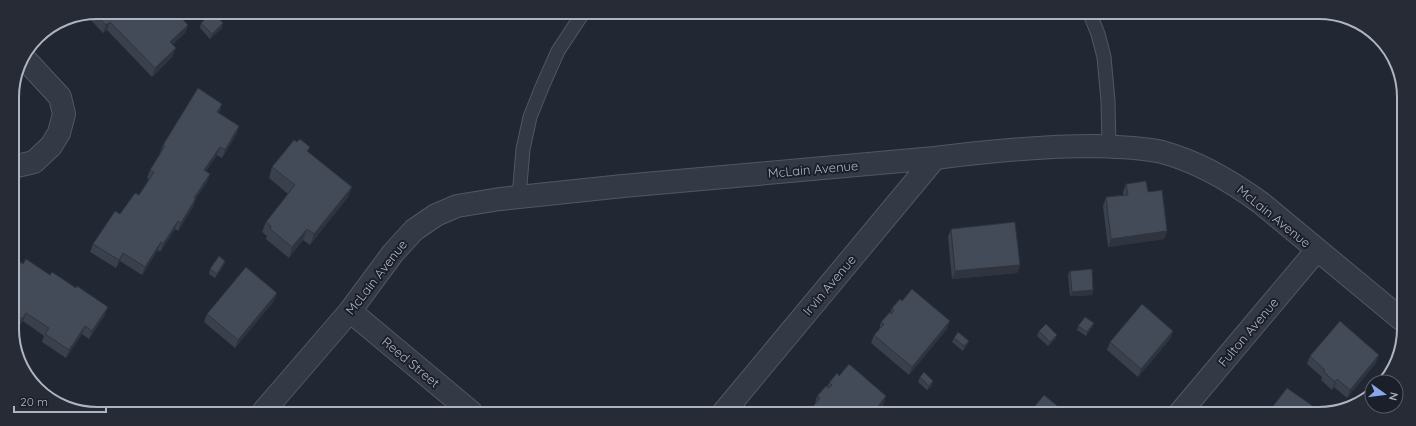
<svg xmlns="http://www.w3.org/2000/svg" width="1416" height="426" font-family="Quicksand,sans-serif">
<rect width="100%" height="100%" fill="#212834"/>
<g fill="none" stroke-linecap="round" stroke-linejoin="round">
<defs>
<path id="lane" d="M1090,14L1098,34L1104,57L1108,101L1109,146
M519,197L523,149L530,117L542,87L558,51L583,13"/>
<path id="street" d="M13,165L17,166L34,162L51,146L59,133L64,114L60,97L23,57
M350,311L471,412
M263,412L350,311L393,253L414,230L436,215L457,206L500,199L623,186L935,158C989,151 1042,146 1096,146C1118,147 1141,147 1162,152C1199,162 1231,181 1261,203L1401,319
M723,413L935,158
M1179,414L1317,250"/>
</defs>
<use href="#lane" stroke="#525763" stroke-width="15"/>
<use href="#street" stroke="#525763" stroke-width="24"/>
<use href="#lane" stroke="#343a45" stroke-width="13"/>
<use href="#street" stroke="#343a45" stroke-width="22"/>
</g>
<path fill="#3a404c" d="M97,12L188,25L185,33L173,44V56L152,77L107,30L103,33L85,14Z
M201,23L222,28L210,39L200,28Z
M222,104L219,113L239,126L236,135L222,158L217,155L206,171L210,174L207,182L196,198L193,207L178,231L175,229L160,252L158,250L142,275L120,261L116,268L90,252L93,244L139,195L149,179L147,178L150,170L161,153H160L163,145Z
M297,142L310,147L308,152L348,197L310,245L303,240L289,258L266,239L267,236L262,232L266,222L288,194L269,178L272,167Z
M1126,184L1148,192L1167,231L1164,239L1108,247L1103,206L1106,197L1123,195V192Z
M951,229L1020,265L1017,273L952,279L948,237Z
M13,257L105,315L89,339L82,334L66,358L42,342L44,336L23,321L19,327L13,323Z
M225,261L224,265L215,278L209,274L210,269Z
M1070,271L1093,290L1092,295L1070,296L1068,275Z
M274,301L235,348L204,322L207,314Z
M892,308L947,329L909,375L871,343L874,335L879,330L881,322L890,313Z
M1094,323L1092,327L1086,336L1077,330L1078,326Z
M1039,331L1057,335L1055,339L1048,346L1037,336Z
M1173,331L1170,339L1138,377L1107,350L1110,342Z
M954,338L969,341L967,345L963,351L952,342Z
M1310,356L1376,363L1347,398L1334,387L1332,390L1321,380L1322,377L1307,364Z
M1390,368L1384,378L1382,376L1384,372Z
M839,376L884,404L876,413H810L811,409L815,404L817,396L827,387L829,383Z
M920,377L932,385L927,390L918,382Z"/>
<path fill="#2f343e" d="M110,22L107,30L103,33L106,25Z
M223,23L222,28L210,39L212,34Z
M188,25L185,33L167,50L170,42Z
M176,48L173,56L152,77L155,68Z
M222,104L219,112L214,120L217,112Z
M239,126L236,135L222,158L225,150Z
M220,147L217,155L201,178L204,170Z
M210,174L207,182L191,206L194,198Z
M352,187L348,197L310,245L314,234Z
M196,198L193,207L178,231L181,223Z
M178,221L175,229L160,252L163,244Z
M307,229L303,240L289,258L292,247Z
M1167,231L1164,239L1108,247L1111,239Z
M161,242L158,250L142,275L145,267Z
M123,253L120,261L116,268L119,260Z
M225,261L224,265L215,278L217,274Z
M1020,265L1017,273L952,279L955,271Z
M1093,290L1092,295L1070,296L1072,292Z
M277,293L274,301L235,348L238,340Z
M108,307L105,315L89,339L92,331Z
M26,313L23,321L19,327L22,319Z
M950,321L947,329L909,375L912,367Z
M1094,323L1092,327L1086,336L1087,332Z
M85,326L82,334L66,358L69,350Z
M1173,331L1170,339L1138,377L1141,369Z
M1057,335L1055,339L1048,346L1050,342Z
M969,341L967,345L963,351L964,346Z
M1379,355L1376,363L1347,398L1350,390Z
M1337,379L1334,387L1332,390L1335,382Z
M933,381L932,385L927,390L929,386Z
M886,396L884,404L876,413H873Z"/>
<path fill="#434a58" stroke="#2f343e" d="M97,12H176L188,25L170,42L176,48L155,68L110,22L106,25L94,13Z
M213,12L223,23L212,34L201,23Z
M198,88L222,104L217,112L239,126L225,150L220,147L204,170L210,174L194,198H196L181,223L178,221L163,244L161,242L145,267L123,253L119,260L93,244L115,211L120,214L135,193L139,195L154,172L150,170L165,146L163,145Z
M300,139L310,147L307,151L352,187L314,234L307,229L292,247L270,229L271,226L266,222L295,185L272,167L294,140L297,142Z
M1146,181L1148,192L1162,190L1167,231L1111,239L1106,197L1128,195L1126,184Z
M1015,222L1020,265L955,271L951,229Z
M219,256L225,261L217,274L210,269Z
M13,257L23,264L26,259L50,275L52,272L76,288L77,286L108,307L92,331L85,326L69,350L45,334L49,328L26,313L22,319L13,313Z
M246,267L277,293L238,340L207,314Z
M1092,269L1093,290L1072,292L1070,271Z
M912,289L950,321L912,367L874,335L884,324L881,322L890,312L891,314L894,310L892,308L900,299L902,301Z
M1142,304L1173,331L1141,369L1110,342Z
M1085,317L1094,323L1087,332L1078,326Z
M1340,321L1379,355L1350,390L1337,379L1335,382L1324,372L1325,370L1310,356Z
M1046,324L1057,335L1050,342L1039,331Z
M958,332L969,341L964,346L954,338Z
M849,364L886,396L873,413H815L811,409L820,398L817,396L826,386L829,388L832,385L829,383L837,373L839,376Z
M1388,367L1390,368L1386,374L1384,372Z
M924,372L933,381L929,386L920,377Z
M1287,388L1317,409L1315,412L1317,414H1267Z
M1044,395L1066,413H1029Z
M895,407L903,413H892L890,412Z"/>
<g text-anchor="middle" stroke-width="4" stroke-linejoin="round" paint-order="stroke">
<g font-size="13" fill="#afb4c2" stroke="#1a1f29">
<text transform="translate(813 169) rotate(-5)" y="5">McLain Avenue</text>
<text transform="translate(1274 216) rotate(39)" y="5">McLain Avenue</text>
<text transform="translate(376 277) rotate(-52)" y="5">McLain Avenue</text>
<text transform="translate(829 285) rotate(-50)" y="5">Irvin Avenue</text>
<text transform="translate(1248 332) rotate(-50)" y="5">Fulton Avenue</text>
<text transform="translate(411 362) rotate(40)" y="5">Reed Street</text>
</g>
</g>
<path d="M0 0H1416V426H0ZM97 19H1319A78 78 0 0 1 1397 97V329A78 78 0 0 1 1319 407H97A78 78 0 0 1 19 329V97A78 78 0 0 1 97 19Z" fill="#262b35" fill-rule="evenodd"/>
<path fill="none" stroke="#afb4c2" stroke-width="2" d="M97 19H1319A78 78 0 0 1 1397 97V329A78 78 0 0 1 1319 407H97A78 78 0 0 1 19 329V97A78 78 0 0 1 97 19Z"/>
<g transform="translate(1384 394) rotate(104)"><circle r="19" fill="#1a1f29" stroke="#565b66"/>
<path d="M0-3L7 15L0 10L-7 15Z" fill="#89a7ec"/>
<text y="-6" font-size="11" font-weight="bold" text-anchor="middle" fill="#afb4c2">N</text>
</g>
<path d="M14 406v6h92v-6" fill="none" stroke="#afb4c2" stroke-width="2"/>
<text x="20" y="406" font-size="12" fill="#afb4c2" stroke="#1a1f29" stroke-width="3" paint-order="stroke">20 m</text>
</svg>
